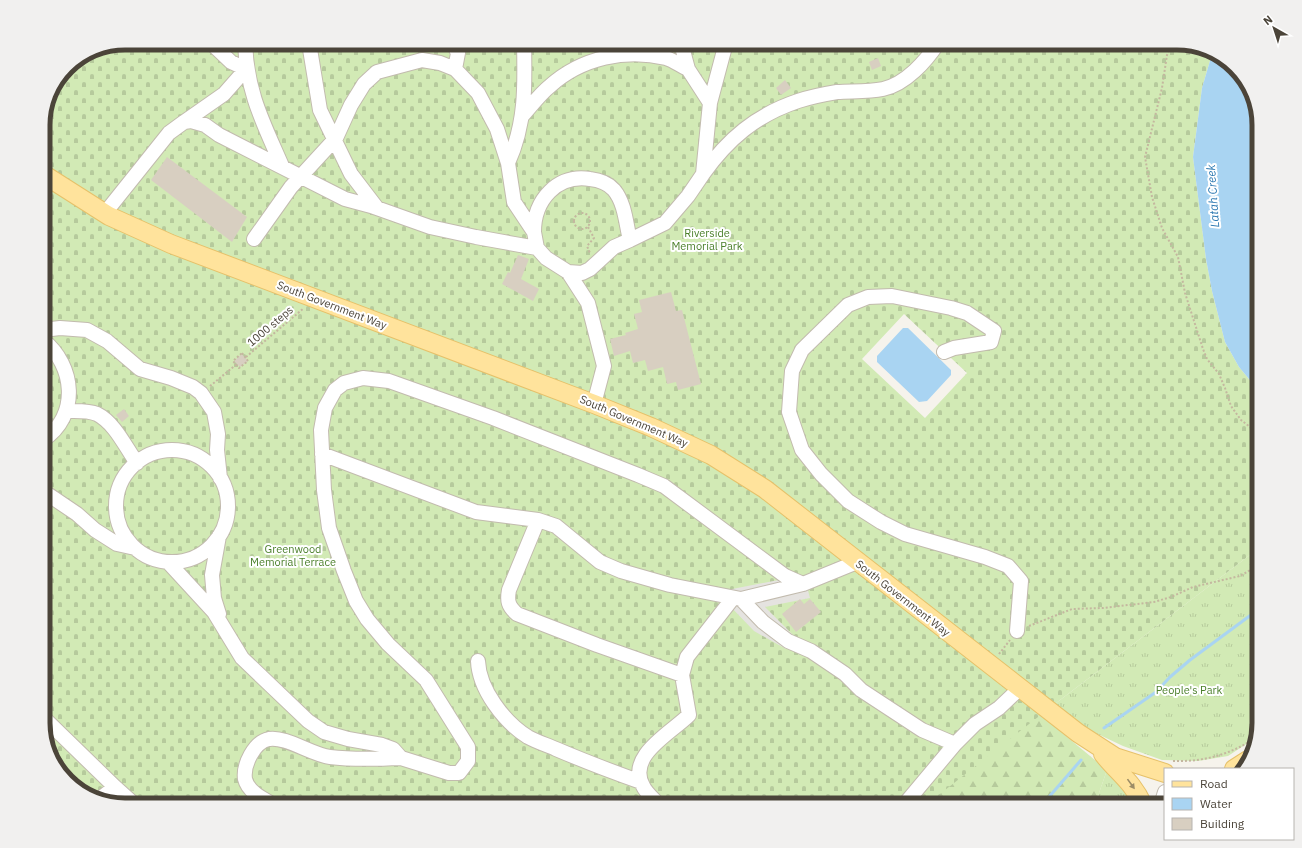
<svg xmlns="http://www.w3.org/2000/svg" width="1302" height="848" font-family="'IBM Plex Sans',sans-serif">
<defs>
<pattern id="grass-tufts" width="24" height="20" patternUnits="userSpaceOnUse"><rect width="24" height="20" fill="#d2eab5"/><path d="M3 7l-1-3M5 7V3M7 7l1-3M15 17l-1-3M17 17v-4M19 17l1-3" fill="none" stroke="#b6ca9c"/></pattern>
<pattern id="forest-firs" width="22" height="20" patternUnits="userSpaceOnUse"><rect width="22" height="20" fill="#d2eab5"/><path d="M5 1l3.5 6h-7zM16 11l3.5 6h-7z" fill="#b6ca9c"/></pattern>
<pattern id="cemetery-stones" width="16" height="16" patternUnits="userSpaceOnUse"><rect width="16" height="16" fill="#d2eab5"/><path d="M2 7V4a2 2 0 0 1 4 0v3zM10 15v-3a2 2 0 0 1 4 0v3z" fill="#b6ca9c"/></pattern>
</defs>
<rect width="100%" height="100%" fill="#f6f3ec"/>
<path fill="url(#grass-tufts)" d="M1259,548V723L1254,739L1228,756L1198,761L1162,760L1123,746L1047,710Z
M1107,770L1124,784L1135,805H1098L1099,793Z"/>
<path fill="url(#forest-firs)" d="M1020,698L1107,770L1099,793L1098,805H913L968,739Z"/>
<path fill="url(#cemetery-stones)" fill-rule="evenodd" d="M125,43H1177L1212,54L1202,88L1193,157L1206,259L1212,291L1225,342L1239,367L1259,391V548L1047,710L926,805H125L80,791L54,764L43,728V120L51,89L67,67L94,49ZM904,314L967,373L925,418L862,359Z"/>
<path fill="#e5e3e0" d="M804,575L810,598L765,607L798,640L786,649L754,631L728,604L719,602L722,591Z"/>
<path fill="#a9d4f2" d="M1212,54L1222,57L1248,84L1259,125V391L1239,367L1225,342L1212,291L1206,259L1193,157L1202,88Z
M903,328H908L951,370V375L927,401L919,402L877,362V356Z"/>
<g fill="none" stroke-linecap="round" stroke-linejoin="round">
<path stroke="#a9d4f2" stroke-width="3" d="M1104,728L1156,692L1170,677L1190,660L1259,609
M1042,805L1081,760"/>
</g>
<path fill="#d8cfc1" d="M878,58L881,66L872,70L869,62Z
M785,80L791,88L781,95L776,88Z
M167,157L247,217L232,242L151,180Z
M518,255L529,259L521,279L539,289L533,301L502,284L508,272L510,273Z
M671,292L676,311L682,310L701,384L678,390L676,382L667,384L663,367L648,371L645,360L633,363L630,351L614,356L610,339L626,335L625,333L638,329L634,314L642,312L639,300Z
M242,354L248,361L240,367L234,361Z
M124,409L129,416L122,422L116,415Z
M800,599L804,604L810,599L821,612L796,632L782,614Z"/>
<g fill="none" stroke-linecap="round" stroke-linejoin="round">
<defs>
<path id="minor" d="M245,43C247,93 263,122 282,166
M309,43L320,110L351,174L377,208
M453,43L458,53L455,69
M681,43L688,69L710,103
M726,43L710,103L703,174C728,139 756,115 798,101C810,97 825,94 837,92C852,91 868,92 883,89C906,84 926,61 938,43
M523,115C532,105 540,94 550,86C581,58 626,48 666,58C673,60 681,66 688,69
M184,122L224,94L246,69L231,62L211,43
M508,163C526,123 525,86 524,43
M105,213L169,133L184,122L191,121L205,125L219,135L345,199L371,206L430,227L476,237L537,248
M254,239L291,187L336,138L351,105L364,84L377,72L422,60L440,63L455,69L478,93L497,129L508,163L514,202L534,232L537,248L546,258L568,272L582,273L590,269L614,247L630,240C626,224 625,203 614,190C608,183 599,180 590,179C557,174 534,200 534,232
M630,240L665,223L688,196L703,174
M568,272L588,303L604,366L594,404
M43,330L60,328L87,330L107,341L140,369L171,378L193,387L201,393L214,412L218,434L217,450L220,478
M43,340C75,365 80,416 43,440
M944,352L954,348L991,342L994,331L967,313L951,308L892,296L868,297L848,305L802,350L792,371L789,412L802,450L821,474L848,501L881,522L905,534L985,557L1008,566L1021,581L1017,631
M66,411C75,411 88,410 97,414C115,423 126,448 137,463
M116 506a56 56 0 1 1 112 0a56 56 0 1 1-112 0Z
M322,454L476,512L538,520L556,526L600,562L621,571L670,585L741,599
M43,491L77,514L95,530L117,544L135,548
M538,520L509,590C507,601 508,606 517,614L597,645L682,675
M168,562L214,612L242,658L308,721L324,732L348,739L382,745L393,749L401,758L449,773H459L468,761V747L426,680L388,644L367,619L356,601L344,571L329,528L324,490L321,430L325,408L335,390L344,383L363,378L389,381L493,418L638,475L664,486L785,576L803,584
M857,562L803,584L741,599L763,622L788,641L811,651L845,674L861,690L922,730L955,744
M219,614L214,598L212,575L219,536
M478,661C479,689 504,722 528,737C537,742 547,745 556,749C584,761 613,772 641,782
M43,717L115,787L135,805
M101,798L115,787
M274,805C263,799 248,792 245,779C243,765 254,742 269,739C286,736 312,755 330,757C353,760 378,759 401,758
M659,805C654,799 646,793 643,786C626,756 671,733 689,715L682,675L687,657L733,598
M904,805L955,744L975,724L999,708L1020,688
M1161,805L1165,792"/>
<path id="major" d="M43,174L109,216L171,244L594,404L651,427L711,455L765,489L1078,733L1115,757L1165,773
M1103,754C1119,774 1132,781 1143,805
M1234,769L1248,760"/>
</defs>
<use href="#minor" stroke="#c2bbae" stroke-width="16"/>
<use href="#major" stroke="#e6c16a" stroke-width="20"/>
<path stroke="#c4b79f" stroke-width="2" stroke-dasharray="2 2" stroke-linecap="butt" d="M1172,43L1167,55L1162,88L1145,157L1152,197L1162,228L1178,257L1185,293L1203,349L1207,359L1219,374L1225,388L1231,406L1241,420L1259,434
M574 221a8 8 0 1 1 16 0a8 8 0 1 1-16 0Z
M588,227L594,238L587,246L590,253
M242,353L248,361L239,368L233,361Z
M246,357L304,308
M210,386L237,364
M1029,626L1072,609L1103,608L1154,602L1171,597L1193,587L1240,576L1259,565
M999,654L1010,640
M1173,761C1202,762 1230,755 1255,738"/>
<use href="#minor" stroke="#fff" stroke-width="14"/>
<use href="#major" stroke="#ffe39c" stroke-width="18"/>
</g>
<defs><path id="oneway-solid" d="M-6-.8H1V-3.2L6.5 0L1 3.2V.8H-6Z"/></defs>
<use fill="#9c8c66" href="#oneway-solid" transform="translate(1131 784) rotate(54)"/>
<g text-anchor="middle" stroke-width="4" stroke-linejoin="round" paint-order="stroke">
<g font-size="11" fill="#4a7f2a" stroke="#fff">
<text x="707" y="237">Riverside<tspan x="707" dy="13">Memorial Park</tspan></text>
<text x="293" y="553">Greenwood<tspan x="293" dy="13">Memorial Terrace</tspan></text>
<text x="1189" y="694">People's Park</text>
</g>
<g font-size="11" fill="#4b4439" stroke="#fff">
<text transform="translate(332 305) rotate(21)" y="4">South Government Way</text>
<text transform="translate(270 326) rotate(-40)" y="4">1000 steps</text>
<text transform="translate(634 421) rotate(23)" y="4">South Government Way</text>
<text transform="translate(903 598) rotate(38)" y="4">South Government Way</text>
</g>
<g font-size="12" font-style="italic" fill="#2e7ab2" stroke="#fff">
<text transform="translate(1213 196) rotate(-94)" y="4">Latah Creek</text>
</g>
</g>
<path d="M0 0H1302V848H0ZM125 50H1177A75 75 0 0 1 1252 125V723A75 75 0 0 1 1177 798H125A75 75 0 0 1 50 723V125A75 75 0 0 1 125 50Z" fill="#f1f0ef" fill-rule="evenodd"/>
<path fill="none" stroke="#4b4439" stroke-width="5" d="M125 50H1177A75 75 0 0 1 1252 125V723A75 75 0 0 1 1177 798H125A75 75 0 0 1 50 723V125A75 75 0 0 1 125 50Z"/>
<rect x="1164" y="768" width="130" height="72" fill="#ffffff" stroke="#b7b4b0"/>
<rect x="1172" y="781" width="20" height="6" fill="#ffe39c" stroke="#b7b4b0"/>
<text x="1200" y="788" font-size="12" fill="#4b4439">Road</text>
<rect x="1172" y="798" width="20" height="12" fill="#a9d4f2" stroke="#b7b4b0"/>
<text x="1200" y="808" font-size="12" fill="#4b4439">Water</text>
<rect x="1172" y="818" width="20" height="12" fill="#d8cfc1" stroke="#b7b4b0"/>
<text x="1200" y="828" font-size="12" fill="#4b4439">Building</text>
<g transform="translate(1274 28) rotate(321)" stroke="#ffffff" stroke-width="3" paint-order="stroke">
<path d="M0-3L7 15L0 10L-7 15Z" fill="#4b4439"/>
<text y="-6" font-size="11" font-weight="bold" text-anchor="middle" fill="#4b4439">N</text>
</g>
</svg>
